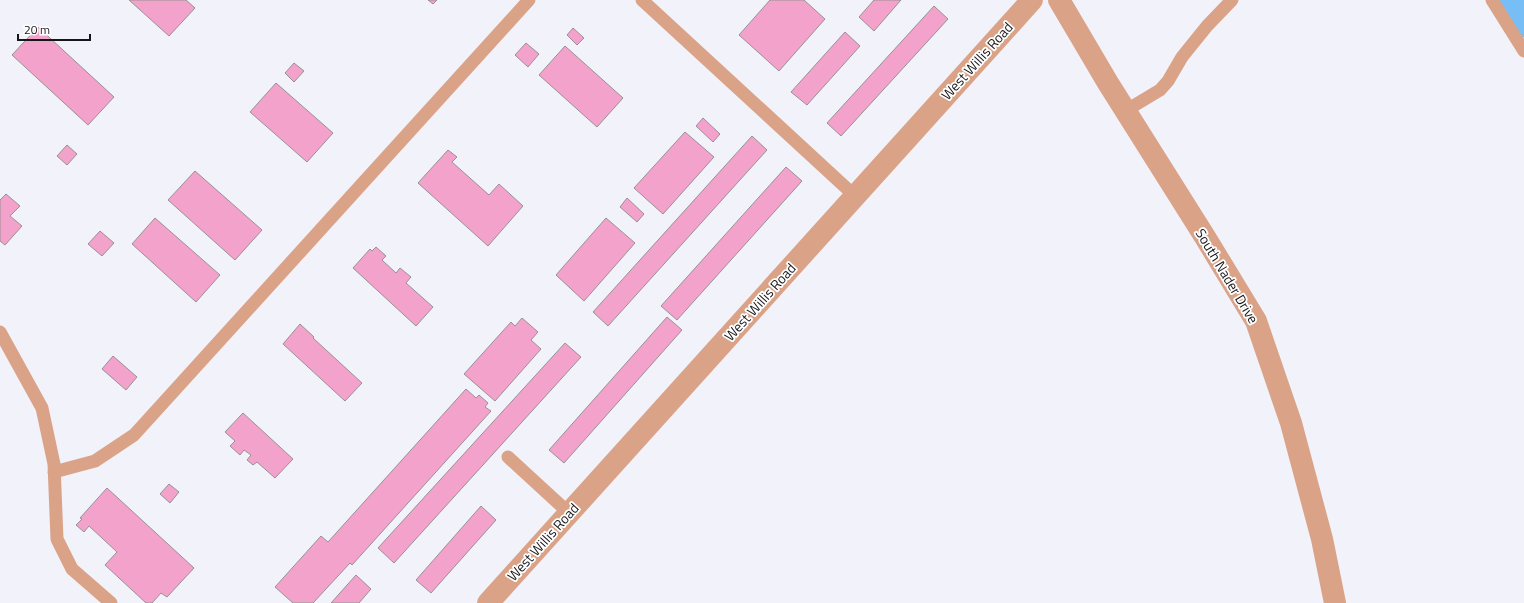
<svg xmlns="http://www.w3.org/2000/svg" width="1524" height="603" font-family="'Titillium Web',sans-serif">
<rect width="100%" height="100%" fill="#f2f2fb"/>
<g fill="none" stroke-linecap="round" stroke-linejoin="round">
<path stroke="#78bef6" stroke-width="25" d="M1510,0L1524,25"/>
</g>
<path fill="#f3a3cb" stroke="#999094" d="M129,0H186L195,8L169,36Z
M428,0H437L433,4Z
M770,0H804L825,19L779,71L739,35Z
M874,0H901L874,31L859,17Z
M934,6L948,19L841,136L827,123Z
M38,27L114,97L88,125L12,55Z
M573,28L584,38L577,45L567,35Z
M845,32L860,46L807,105L791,92Z
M526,43L539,54L528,67L515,55Z
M565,46L623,98L597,127L539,75Z
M294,63L304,71L294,82L285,73Z
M276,83L333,133L307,162L250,112Z
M703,118L720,134L713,142L696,126Z
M685,132L714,157L663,214L634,188Z
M752,136L767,150L608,326L593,312Z
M67,145L77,154L67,165L57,156Z
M448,150L457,157L452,162L489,195L499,184L523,206L488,246L418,183Z
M786,167L802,181L677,320L661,306Z
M195,171L262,230L235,260L168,200Z
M6,194L20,206L10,216L22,226L5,245L0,241V200Z
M627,198L644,214L637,222L620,207Z
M155,218L220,275L196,302L132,244Z
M606,218L635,243L584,301L556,275Z
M100,231L114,243L102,256L88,244Z
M376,247L386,256L382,260L396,273L400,268L411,277L406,283L433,307L416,326L353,268L370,249L372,251Z
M667,317L682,330L564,463L549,450Z
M522,318L538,332L531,340L541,349L495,401L464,374L511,322L515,326Z
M300,324L314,337L313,338L362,383L345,401L283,344Z
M565,343L581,357L394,563L378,548Z
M113,356L137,377L126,390L102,369Z
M466,389L476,398L479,395L488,403L485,407L491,411L352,565L350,563L313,603H293L275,587L321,536L328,542Z
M243,413L293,459L275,478L257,462L253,465L247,460L251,455L244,450L240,455L230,446L235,441L225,432Z
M169,484L179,492L170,503L160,494Z
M107,488L194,568L167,597L161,593L152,603H146L105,565L117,552L89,526L84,532L76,525L82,519L80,518Z
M481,506L496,520L431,593L416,580Z
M356,575L371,589L359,603H331Z"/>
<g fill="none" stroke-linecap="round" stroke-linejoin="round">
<path stroke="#daa388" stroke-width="13" d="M642,0L855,196
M1492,0L1524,51
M1125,111L1160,90L1168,81L1182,57L1207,26L1232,0
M0,332L42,408L54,464L57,539L72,569L111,603
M508,457L569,513
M54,472L95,461L134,435L529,0"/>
<path stroke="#daa388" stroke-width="22" d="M1059,0L1108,83L1205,237L1256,321L1291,423L1322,539L1335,603
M488,603L1032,0"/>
</g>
<g text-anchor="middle" stroke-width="3.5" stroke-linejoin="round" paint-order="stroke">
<g font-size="14" fill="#161619" stroke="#fff">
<text transform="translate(977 61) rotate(-48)" y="5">West Willis Road</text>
<text transform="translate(1227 276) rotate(59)" y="5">South Nader Drive</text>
<text transform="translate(760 302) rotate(-48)" y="5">West Willis Road</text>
<text transform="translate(543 542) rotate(-48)" y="5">West Willis Road</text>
</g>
</g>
<path d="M18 34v6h72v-6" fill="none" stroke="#161619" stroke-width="2"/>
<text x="24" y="34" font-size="12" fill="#161619" stroke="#ffffff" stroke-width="3" paint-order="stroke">20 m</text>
</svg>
